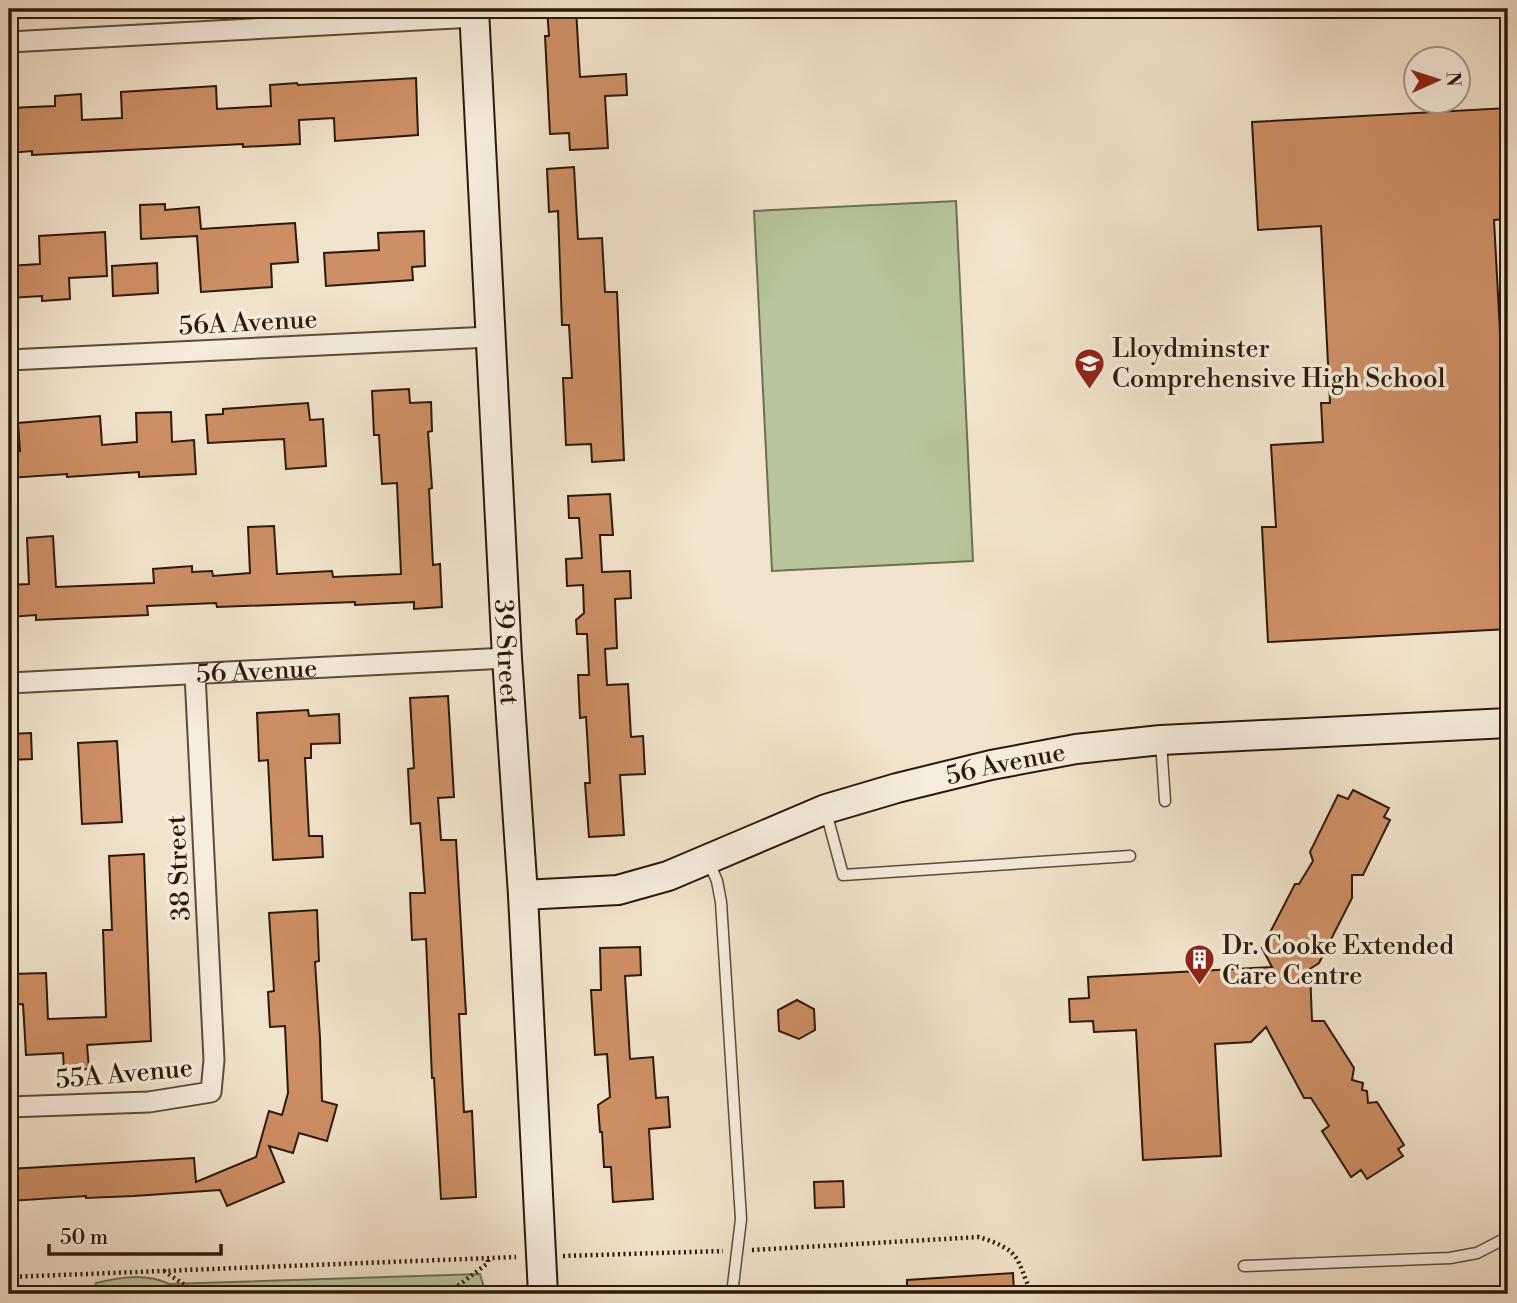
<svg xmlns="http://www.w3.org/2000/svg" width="1517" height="1303" font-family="'Libre Bodoni',serif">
<rect width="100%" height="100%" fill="#f2e4cc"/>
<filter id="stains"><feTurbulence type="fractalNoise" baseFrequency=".00286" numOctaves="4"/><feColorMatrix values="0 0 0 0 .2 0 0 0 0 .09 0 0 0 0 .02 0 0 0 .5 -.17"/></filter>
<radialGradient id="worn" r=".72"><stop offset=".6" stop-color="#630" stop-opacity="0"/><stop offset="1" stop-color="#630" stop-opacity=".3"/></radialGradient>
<path fill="#b6c59b" stroke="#706f52" stroke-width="2" d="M956,201L973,561L772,571L754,211Z
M480,1274L486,1294H90V1287H95L96,1283C120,1277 147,1273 169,1284Z"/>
<path fill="#cf8f66" stroke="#2b1908" stroke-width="2" d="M547,9H576L580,77L626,74L627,95L605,96L608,148L570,150L569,133L550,134L545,36H549Z
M416,78L418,135L335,141L334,118L299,120L300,144L243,147V144L32,155V151L9,153V108L55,106V96L81,94L82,120L122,118L121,92L216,86L217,109L271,106L270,85L297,83L298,85Z
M1508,108V219L1494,220L1508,481V629L1268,642L1262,527H1276L1271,445L1323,442L1321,403H1330L1321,226L1258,230L1252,122Z
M574,167L578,239L602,238L605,292H617L624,460L592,462L591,444L566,445L563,378H572L569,325H562L558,211L549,212L547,169Z
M165,204V210L199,207L201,229L295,223L298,262L271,264L272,287L201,292L197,236L141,239L140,205Z
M424,231L425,266L412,267L413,280L326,286L324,253L379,250L378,233Z
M105,232L107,276L69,278L70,299L42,301V296L9,298V266L40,264L39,236Z
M157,263L158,293L113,296L112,266Z
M409,389L410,403L431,402L432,431L428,432L432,488L429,489L433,565L440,564L442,607L414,609V602L355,605V602L217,607L216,603L147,606L148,615L36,620V615L9,617V585L29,584L27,538L53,536L56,587L154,583L153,569L192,566V572L212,571L213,576L250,573L248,527L274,526L277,574L332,571L333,577L401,574L397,483L382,484L379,435H374L372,391Z
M308,403L310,420L323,419L326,466L286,469L284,439L208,443L206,415L223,414V409Z
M171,412L172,442L194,440L196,474L139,477V472L67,477V474L9,478V452L20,451L18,423L100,416L102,445L137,442L136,413Z
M610,494L613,535H600L602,572L630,571L631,598L615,599L617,648L605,649L607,685L628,684L631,737L643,736L645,774L620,775L624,835L589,837L585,783H590L586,717L580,718L578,675H589L587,634H577L576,620L584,613L583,585L567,586L566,559L582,558L579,518H569L568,496Z
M448,696L454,797L438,798L441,840H456L466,1014H459L463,1094L464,1112L472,1111L476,1197L441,1199L434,1078H432L426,939L412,940L410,893H425L420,823L411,824L408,769L414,768L410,698Z
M308,710L309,716L339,714L340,743L311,744V758H305L309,836H322L323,857L273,860L268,760L259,761L257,713Z
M31,733L32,759L9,760V734Z
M117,741L122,822L82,824L78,743Z
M1353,790L1389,808L1384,817L1390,820L1363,875H1352V898L1319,963L1310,969L1312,1021H1324L1354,1068L1352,1080L1363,1083L1362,1090L1367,1091L1368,1103L1377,1102L1404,1145L1398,1149L1403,1156L1367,1179L1361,1170L1351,1177L1322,1131L1329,1126L1311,1098H1304L1266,1027L1251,1042L1215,1044L1221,1156L1143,1160L1136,1030L1094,1032L1093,1021L1070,1022L1069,999L1089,998L1088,977L1272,967L1262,948L1295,884H1299L1313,861L1310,852L1338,795L1348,799Z
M144,854L151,1041L87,1045L89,1069L64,1070L63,1053L26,1055L23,1004L12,1005L11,974L46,973L48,1019L106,1017L103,930H112L109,856Z
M317,910L319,961L315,962L320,1038L322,1101L337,1105L327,1141L299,1133L293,1153L269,1146L284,1182L227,1206L220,1190L134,1196L86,1198V1196L9,1201V1169L194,1158L196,1182L256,1157L269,1111L282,1115L288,1093L285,1026L270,1027L268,992L274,991L269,913Z
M640,947L641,975L625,976L630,1059L653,1057L656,1098L668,1097L670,1127L649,1129L653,1199L613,1202L611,1167H604L602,1132H600L598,1105L610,1097L607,1054L595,1055L591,990H601L600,948Z
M797,1000L814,1009L815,1030L799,1039L779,1031L778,1010Z
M843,1181L844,1207L815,1208L814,1182Z
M1013,1273L1014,1294H907V1280Z"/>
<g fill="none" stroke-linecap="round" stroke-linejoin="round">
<defs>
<path id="lane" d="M1161,742L1165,801
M826,812L843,875L1130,856
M709,862L717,881L721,902L741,1219L732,1294
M1244,1266L1450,1258L1477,1253L1508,1237"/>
<g id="street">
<path d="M9,42L474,17"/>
<path d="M9,360L490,337"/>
<path id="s1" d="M9,683L507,658"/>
<path d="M9,1107L149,1102L211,1092L214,1060L195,674"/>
</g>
<g id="secondary">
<path id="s2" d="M474,9L507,658L523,895L543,1294"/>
<path id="s3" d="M523,895L618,890L668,876L826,809L897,788L991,765L1076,749L1161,740L1508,723"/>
</g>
</defs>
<use href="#lane" stroke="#5d4c39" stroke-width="13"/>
<use href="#street" stroke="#5d4c39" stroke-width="23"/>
<use href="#secondary" stroke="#2b1908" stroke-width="32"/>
<path stroke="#2b1908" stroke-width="4.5" stroke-dasharray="2 3.5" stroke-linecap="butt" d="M1503,753L1508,847
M752,1250L979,1237C1023,1251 1015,1258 1032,1294
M563,1256L723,1251
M164,1271L198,1294
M9,1277L516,1257
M451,1294L455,1288L488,1263V1258
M1341,1294L1508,1287"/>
<use href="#lane" stroke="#f7edde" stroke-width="10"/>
<use href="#street" stroke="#f7edde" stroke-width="19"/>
<use href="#secondary" stroke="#f7edde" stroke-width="28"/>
</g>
<defs>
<symbol id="school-pin" viewBox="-11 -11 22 30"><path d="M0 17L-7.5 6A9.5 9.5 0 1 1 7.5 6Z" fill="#8f2418" stroke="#f7edde"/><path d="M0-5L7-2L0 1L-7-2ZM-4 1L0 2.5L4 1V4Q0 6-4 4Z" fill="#fff"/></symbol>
<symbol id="building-pin" viewBox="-11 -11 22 30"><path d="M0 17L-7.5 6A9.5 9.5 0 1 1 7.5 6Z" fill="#8f2418" stroke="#f7edde"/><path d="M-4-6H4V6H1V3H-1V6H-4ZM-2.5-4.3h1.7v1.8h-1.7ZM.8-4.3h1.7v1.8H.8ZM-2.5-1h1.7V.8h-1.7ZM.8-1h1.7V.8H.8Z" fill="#fff"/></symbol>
</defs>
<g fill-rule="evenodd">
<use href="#school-pin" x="1072" y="346" width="35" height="47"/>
<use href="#building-pin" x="1182" y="942" width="35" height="47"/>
</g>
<g text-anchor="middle" stroke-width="7" stroke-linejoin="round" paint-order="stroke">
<g font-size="26" fill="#2b1908" stroke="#f7edde">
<text transform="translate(248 322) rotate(-3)" y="9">56A Avenue</text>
<text dy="9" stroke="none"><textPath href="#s2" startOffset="644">39 Street</textPath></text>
<text dy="9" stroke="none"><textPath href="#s1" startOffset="248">56 Avenue</textPath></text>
<text dy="9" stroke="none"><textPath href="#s3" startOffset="504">56 Avenue</textPath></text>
<text transform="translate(178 868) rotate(-93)" y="9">38 Street</text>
<text transform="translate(124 1073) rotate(-5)" y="9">55A Avenue</text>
</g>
<g font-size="26" fill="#2b1908" stroke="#f7edde" text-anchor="start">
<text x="1112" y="357">Lloydminster<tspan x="1112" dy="30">Comprehensive High School</tspan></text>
<text x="1222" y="954">Dr. Cooke Extended<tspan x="1222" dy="30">Care Centre</tspan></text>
</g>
</g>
<rect width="1517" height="1303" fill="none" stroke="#f2e4cc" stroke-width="35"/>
<rect x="10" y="10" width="1496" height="1282" fill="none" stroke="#2b1908" stroke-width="3.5"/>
<rect x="18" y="18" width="1482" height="1268" fill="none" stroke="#2b1908" stroke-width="2"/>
<g transform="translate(1437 80) rotate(87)"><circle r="33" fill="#f7edde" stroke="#a59888" stroke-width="2"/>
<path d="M0-5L12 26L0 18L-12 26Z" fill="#8f2418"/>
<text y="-10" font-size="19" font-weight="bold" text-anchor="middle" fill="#2b1908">N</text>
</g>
<path d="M49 1244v10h172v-10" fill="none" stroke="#2b1908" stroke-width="3.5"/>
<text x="60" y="1244" font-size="21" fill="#2b1908" stroke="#f7edde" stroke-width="5" paint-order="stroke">50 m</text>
<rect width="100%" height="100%" filter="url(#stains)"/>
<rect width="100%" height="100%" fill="url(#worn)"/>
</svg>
